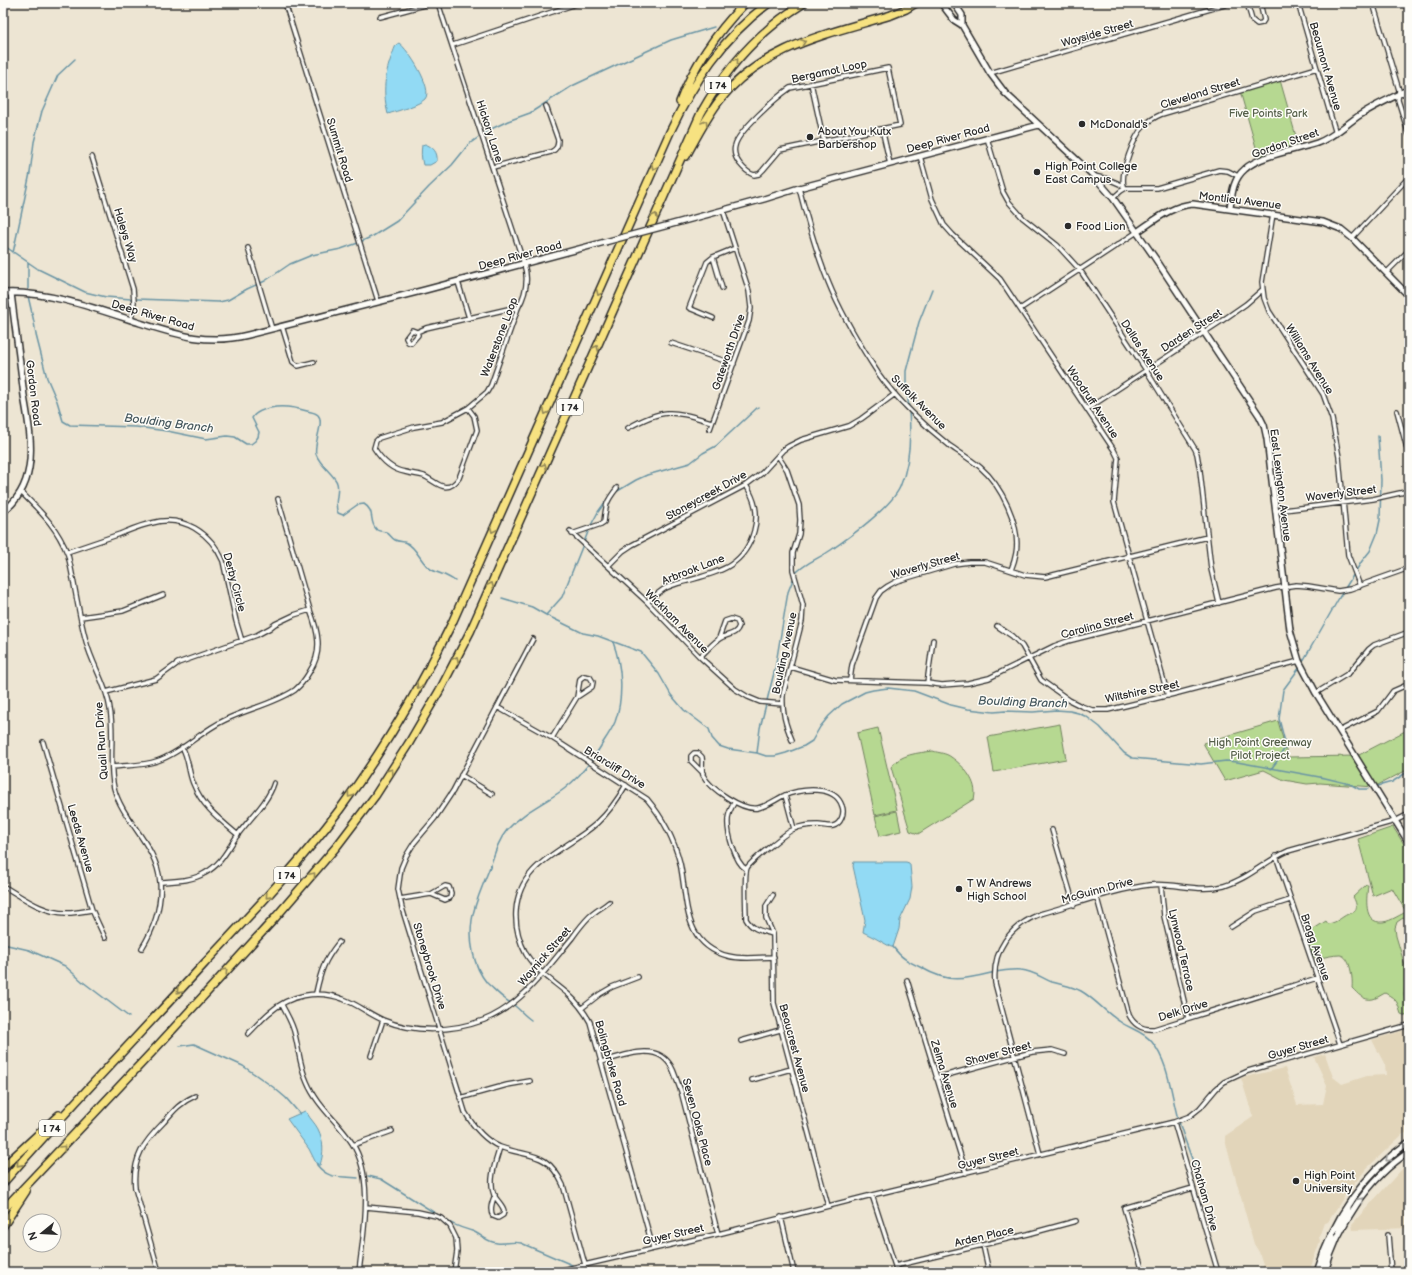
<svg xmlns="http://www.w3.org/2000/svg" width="1412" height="1275" font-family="'Balsamiq Sans',sans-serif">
<rect width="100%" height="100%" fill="#ede5d3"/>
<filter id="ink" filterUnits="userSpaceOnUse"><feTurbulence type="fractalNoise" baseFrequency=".025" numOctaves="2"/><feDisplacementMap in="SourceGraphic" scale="8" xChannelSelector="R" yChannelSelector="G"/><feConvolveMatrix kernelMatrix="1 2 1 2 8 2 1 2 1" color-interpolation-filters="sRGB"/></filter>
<g filter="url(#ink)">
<path fill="#e2d5ba" d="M1409,1029V1132L1403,1134L1367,1168L1345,1195L1328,1222L1324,1223L1319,1237L1320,1241L1309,1272H1263V1264L1259,1252L1254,1244L1226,1144L1225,1136L1253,1117L1241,1078L1285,1068L1297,1105L1323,1104L1327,1085L1314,1057L1325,1054L1333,1077L1342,1084L1367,1076L1386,1075L1385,1065L1372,1040Z
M1409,1165V1228L1353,1230L1352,1224L1403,1168Z"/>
<path fill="#b6d891" stroke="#70825e" d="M1280,80L1299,147L1259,158L1240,91Z
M1278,721L1288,757L1357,756L1409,729V769L1374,787L1320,783L1307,784L1284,780L1264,770L1225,781L1203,743Z
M1060,724L1066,759L994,772L988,737Z
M878,728L897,810L875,815L857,733Z
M933,751C939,753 946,753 951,757C963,765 979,783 974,799L918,834L910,831L891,767C900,754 918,753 933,751Z
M897,811L901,831L880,836L875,816Z
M1393,827L1409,852V909L1405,910L1392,888L1373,896L1358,839Z
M1366,885H1368C1367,896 1362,924 1383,922C1392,921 1400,914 1409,911V914L1397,922L1395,928L1396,936L1405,966V987L1404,994L1409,1017L1401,1014C1397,1002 1398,1000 1385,993C1381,995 1377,998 1373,999C1364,1001 1358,994 1352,988C1353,980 1351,956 1340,955C1333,955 1324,957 1317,959C1310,955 1304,939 1309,932L1326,921L1328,924C1338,922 1340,918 1348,914C1351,913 1355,913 1356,909C1357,905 1355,900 1353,897Z"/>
<path fill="#92daf4" stroke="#6994a4" d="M399,43C408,49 434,89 425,99C419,105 397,111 388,114C381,87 386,69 396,45Z
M425,144C433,147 438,152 437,161L430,165H423C421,157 421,152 422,145Z
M854,862H906L909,863L910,865L912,887L910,899L900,920L899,929L893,947H891L875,938L863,932L865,920L853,866Z
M305,1111L307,1113C310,1119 315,1123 318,1129C324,1141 324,1153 320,1165H317L309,1149L287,1119Z"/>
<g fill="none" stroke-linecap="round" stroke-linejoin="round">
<path stroke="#6994a4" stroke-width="1.5" d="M3,245L38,269L85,292L106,297L131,299
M13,253L30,173L34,142L42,111L58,75L75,59
M28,262V292
M28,296L34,322L36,335L47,378L57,401L63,421L70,425L136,427L167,431L206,439L227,436L235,437L246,444H251L255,441L258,437L259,432L252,418C256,411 269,408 276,407C286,406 297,408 307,411C310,412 315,412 318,415C325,422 313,444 316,454C320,466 335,475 337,483C340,493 333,503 338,513L343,515L357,505L364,504C376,511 368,522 377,530C380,532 383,531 386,532C390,534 391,538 395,540C399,542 404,541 407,543C418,549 421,564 432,570C440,574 447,575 455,581
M137,299L219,302L228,300L247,289L265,281L290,264L312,255L341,249L358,243L373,236L397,221L429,187L452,165L469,144L489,130L508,121L530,113L572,86L621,63L671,40L714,27
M909,408L906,384V371L919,322L932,289
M616,492L636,480L647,475L690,463L703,453L716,446L758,407
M795,574C804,563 820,558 831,550C850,537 891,507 900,487C910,464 911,436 909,411
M502,598L532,607L546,615L583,633L598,636L641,652L659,674L671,695L684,710L709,729L712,738L719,746L728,749L757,753L766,756H775L786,753L804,746L812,741L820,727L829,716L842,704L865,692L873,690L888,688L914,691L951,705L968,709L994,712L1005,711L1033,712L1056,710L1070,711L1078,713L1087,717L1100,727L1124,753L1132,758L1201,764L1226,761L1237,762L1325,778L1350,784L1359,789H1368
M546,615L562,597L590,527L598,512L608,498
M1302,663L1339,598L1362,561L1370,551L1377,534L1380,520L1381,480L1378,436
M757,753L760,728L775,669L788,592L794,577
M1271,769L1277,761L1286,746L1279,719L1282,697L1283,690L1300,667
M1378,786L1392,782L1409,771
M3,944L29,950L65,966L83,982L129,1017
M893,947C902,959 909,962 922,968C948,983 963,980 991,973C1001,971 1012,969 1021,970C1033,971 1042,978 1052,982C1062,985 1072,986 1081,991C1095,999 1105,1012 1119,1021C1130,1029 1143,1031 1152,1042C1169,1063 1171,1094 1178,1119C1186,1145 1196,1170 1207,1195
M531,1020C525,1016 520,1010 515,1006C512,1003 508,1002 505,999C499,995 493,988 487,983C473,966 469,941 472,920C474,905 481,890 486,877C493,861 496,843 507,830C523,812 545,803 564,789C581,776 593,760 604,741C608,735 612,729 615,722C624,698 622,666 613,642
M180,1046L194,1044L243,1066L273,1087L286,1098L300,1114
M317,1163V1165C330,1181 340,1175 358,1178
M368,1176L381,1179L438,1215
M446,1220C454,1226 463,1228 472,1231C481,1234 486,1242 497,1243C505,1244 513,1241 521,1243L586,1271"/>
<defs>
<path id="street" d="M285,3L378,301
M438,3L524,264C529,280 526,294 518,308L491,385L487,392L468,408
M1247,3L1252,20L1257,24L1262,23L1264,20L1260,3
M1298,3L1336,134
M1373,3L1399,90L1398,100L1409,135
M380,17L432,3
M453,45L579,3
M888,68L900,125L780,150L763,170L759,174L754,175C748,173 744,169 740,164C736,159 733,153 735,146C737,132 777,97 790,88Z
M990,73L1231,3
M811,83L824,142
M882,129L890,164
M987,138L1003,192L1008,201L1023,218L1057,245L1080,270L1146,370L1195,449L1197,454L1200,471L1211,569L1219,603
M920,156L932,199L944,225L953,235L1000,279L1114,450L1118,458L1114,502L1168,696
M92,157L133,289L134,302L131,320
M493,167L551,152C557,149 558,146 558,140L546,106
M1094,176L1108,179L1124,186
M1124,186C1120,173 1134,136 1144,126C1149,120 1155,117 1162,114L1317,68
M799,188C808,223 818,259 832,291C845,320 861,347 878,373C896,399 926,427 950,446C960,453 970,459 980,467C1001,485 1021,525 1016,553C1015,559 1013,565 1011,570
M1113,198L1121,191L1126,188H1157L1219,170L1228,171L1238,176
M1273,214L1262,282L1264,298L1269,311L1323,394L1332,419L1339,457L1348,555L1360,586
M1352,238L1409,177
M248,248L272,329
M713,257L722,288
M1386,273L1409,250
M458,282L469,318
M1020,309L1137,232
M713,318L689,308L707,262L713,257L735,248
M282,326L293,362L298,366L314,362
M417,332L418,335L411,343L408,342L406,338L412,330L417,332L426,328L469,318L508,309L518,308
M671,343L734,364
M468,408L474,416L477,430L459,478C446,496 437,482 424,476C418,474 412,474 405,472C392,470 381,459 374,448L376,441L379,438L414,427L442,422Z
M1087,409L1220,322L1246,304L1262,290
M1397,411L1409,456
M628,428C665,407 673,411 712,422
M710,429L749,321L751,308L749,291L723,210
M778,456L787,470L799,505L800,520L799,534L793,553V570L803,605L802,621L783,695C782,713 785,723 792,740
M21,492C42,513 57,527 68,555C75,584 78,613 86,641C92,665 107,685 110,709C115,735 108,762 114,788C123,822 157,845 160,882C162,906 155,927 142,948
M1276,511L1373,499L1409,491
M570,531L647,602L700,657L735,689L748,697L760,702L783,704
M572,534L601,524L604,522C606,504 606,502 617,488
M67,552C85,546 102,540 120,534C130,530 141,525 152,523C183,514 211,533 223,561L236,621L242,641
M608,566L623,551L632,545L746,485L762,473L783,450L789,446L801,440L849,426L861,419L895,394
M647,602C652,598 658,593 664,589C670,585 679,583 687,581C718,572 744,567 754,531C759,513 755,500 746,485
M81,617L123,611L163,595
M997,626L1012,636L1022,646L1041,680L1069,700L1081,706L1092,710H1108L1178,693L1299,661
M533,639L453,791L435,818L414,843L406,856L401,868L398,889L402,908L465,1112C473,1126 484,1140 500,1147C530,1158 547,1150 563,1185L587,1272
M700,657C706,651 712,644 719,639C726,634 736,636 739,626L737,621L731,619L725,621L719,638
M791,667L835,680L927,683L942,685L968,683L989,678L1054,646L1068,641L1276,588L1296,585L1308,586L1338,591L1350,589L1409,568
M850,680L852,665L876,598L881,591L888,586L897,581L954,564L969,562H985L1025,575L1045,577L1207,537
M927,683L933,640
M106,692L156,679L178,663L257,635L270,628L275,624L294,615L310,610L278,499
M1316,693L1349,673L1369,649L1374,645L1409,632
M497,707L552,738L647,799C663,818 674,839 680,863C688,900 682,944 728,956C743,960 759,957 774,957
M1339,731L1378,711L1393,691L1409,684
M552,738L577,697L592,687L593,682L590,677L584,676L580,679L577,697
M43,742L92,910L105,938
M182,747C189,758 188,771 193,783C202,806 219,819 238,835
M112,767C126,765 143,766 157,761C181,753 201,731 225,720C247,709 274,704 295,690C301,685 306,678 310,671C323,651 318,631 310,610
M703,773L691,761V756L694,753H698L702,757C703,762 701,770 703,775C710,789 743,811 758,808C767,806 775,800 783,796C800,789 835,784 842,806C845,813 841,824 833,826C829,827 823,825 818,825C811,825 800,826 794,829C788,831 750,862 747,868C744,874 746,910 746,919C752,930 762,931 773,934
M461,775L492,794
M626,785C618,799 609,812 597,823C566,851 519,862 516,911C515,926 519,941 526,954C536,971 553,981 568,994C577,1002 584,1011 590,1022L653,1248
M785,795L794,829
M734,803C731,808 728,814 728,820C727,832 735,863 746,869
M1052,830L1074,905
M1276,856L1340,1044
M160,882C175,881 192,881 205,873C222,864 228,848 239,833C251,817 268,802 274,783
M1161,885L1164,916L1188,1018
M3,886C22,897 44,914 68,913C76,913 84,911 92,910
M773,895L766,906V918L773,934L774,1003L828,1206
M1097,898L1129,1015C1134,1025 1142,1030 1154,1029L1317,978
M400,899L431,894L445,886L449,887L451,893L450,898L445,900L431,894
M1231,927L1256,911L1290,900
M907,980L966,1173
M316,993C321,970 324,961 339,942
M282,1005C287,1015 293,1024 295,1035C299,1051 300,1067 307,1082C317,1106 338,1122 352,1143C375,1178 363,1234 359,1272
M582,1008L600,994L612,987L638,977
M248,1034C255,1027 262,1019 269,1013C289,995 318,989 343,999C357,1004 369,1014 383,1020C414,1033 452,1032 484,1020C522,1005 547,968 572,938C577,931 583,923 589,917C595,911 603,907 609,902
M741,1041L780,1030
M371,1056L383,1020
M602,1062C625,1055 660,1040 673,1070C676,1077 678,1084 681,1091L718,1234
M936,1078L1032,1052L1052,1050L1065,1054
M752,1080L791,1069
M460,1098L507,1085L530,1081
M1174,1122L1218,1272
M353,1145L392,1131
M1040,1154L995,983C992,950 1010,926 1040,914C1076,904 1112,890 1149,885C1174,882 1199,893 1224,886C1248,879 1265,861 1288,851L1395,821L1409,814
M495,1195C492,1202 489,1210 493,1216L498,1218L503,1215L504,1211C503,1205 497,1201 494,1195C488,1180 496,1161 500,1147
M872,1195L897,1272
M366,1207L418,1212L436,1216L441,1218L450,1226L456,1238L457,1251L454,1272
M781,1217L794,1272
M1388,1235L1391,1272
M983,1245L989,1272
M895,1266L1028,1234L1076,1221
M159,1272L135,1188C132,1158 144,1142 164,1122C174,1110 181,1102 195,1096
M554,1272L718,1234L872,1195L1174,1122L1190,1116L1200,1108L1216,1089L1224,1082L1248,1071L1409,1025
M1143,1272L1124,1208L1193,1188"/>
<path id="secondary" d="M941,3L954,20L962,25
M954,3L962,15V25L990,73L1005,93L1094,176L1113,198L1155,258L1259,415L1264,425L1267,439L1290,630L1299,661L1316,693L1409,843
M1230,208C1232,193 1233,179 1245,169C1260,155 1296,150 1317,143C1334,137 1345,125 1360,115C1375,105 1392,98 1409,89
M669,225L764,199L799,188L1039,125
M1137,232C1155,220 1171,206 1193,204L1323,222L1341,229L1352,238L1409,296
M3,293C45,290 100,310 140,323C178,335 208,345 248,335L425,290L605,242
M3,512C17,501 26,486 29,468C33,445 28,419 24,396C20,361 15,327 11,293
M1340,1232L1338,1228L1347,1214V1207
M1317,1272C1333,1219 1363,1174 1409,1142
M1322,1272L1333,1240L1331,1234
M1325,1272C1337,1226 1369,1178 1409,1152"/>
<path id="highway" d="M680,102C694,64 717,32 745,3
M686,156C696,138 706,118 719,101C762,46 828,34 891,15L906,9L916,3
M3,1167L59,1115
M3,1183C68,1108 137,1037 204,964C251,914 299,864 340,809C383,751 420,688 452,623L670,132C694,81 723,37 769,3
M3,1210L152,1052L275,918L337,846L375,796L409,743L441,688L470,632L701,113C726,68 760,30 804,3
M3,1226L26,1191"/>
</defs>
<use href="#street" stroke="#2b2b2b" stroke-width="6"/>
<use href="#secondary" stroke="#2b2b2b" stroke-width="8"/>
<use href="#highway" stroke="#2b2b2b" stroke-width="10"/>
<use href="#street" stroke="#fdfcf7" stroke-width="3.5"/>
<use href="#secondary" stroke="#fdfcf7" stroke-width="5"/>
<use href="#highway" stroke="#f7e281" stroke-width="7"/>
<defs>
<path id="secondary-bridge" d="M605,242L669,225"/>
</defs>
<use href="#secondary-bridge" stroke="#2b2b2b" stroke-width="8" stroke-linecap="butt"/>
<use href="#secondary-bridge" stroke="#fdfcf7" stroke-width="5"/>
</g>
<defs><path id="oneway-chevron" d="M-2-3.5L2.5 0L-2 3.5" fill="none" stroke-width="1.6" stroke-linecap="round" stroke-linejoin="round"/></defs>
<g stroke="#918656">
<use href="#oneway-chevron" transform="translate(803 42) rotate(-20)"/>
<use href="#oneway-chevron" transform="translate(736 61) rotate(-49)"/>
<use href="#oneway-chevron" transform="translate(705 123) rotate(-59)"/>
<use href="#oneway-chevron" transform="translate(654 167) rotate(114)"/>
<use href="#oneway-chevron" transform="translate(655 216) rotate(-66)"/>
<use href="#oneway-chevron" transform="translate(599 293) rotate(114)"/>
<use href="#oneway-chevron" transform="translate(596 348) rotate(-66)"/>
<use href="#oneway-chevron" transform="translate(546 412) rotate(114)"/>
<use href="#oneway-chevron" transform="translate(544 466) rotate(-66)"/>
<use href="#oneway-chevron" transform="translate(493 530) rotate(114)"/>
<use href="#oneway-chevron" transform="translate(491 585) rotate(-66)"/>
<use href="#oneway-chevron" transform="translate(456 659) rotate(-63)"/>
<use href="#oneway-chevron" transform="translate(419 686) rotate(120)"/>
<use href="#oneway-chevron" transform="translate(391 771) rotate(-56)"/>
<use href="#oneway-chevron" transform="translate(350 795) rotate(126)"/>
<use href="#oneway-chevron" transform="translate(313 875) rotate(-50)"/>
<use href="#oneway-chevron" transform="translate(268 896) rotate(132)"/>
<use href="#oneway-chevron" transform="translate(225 971) rotate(-47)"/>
<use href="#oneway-chevron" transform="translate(179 991) rotate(133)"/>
<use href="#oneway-chevron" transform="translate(63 1148) rotate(-47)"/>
<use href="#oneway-chevron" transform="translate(19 1164) rotate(132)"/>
</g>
<g stroke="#9e9e9b">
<use href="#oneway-chevron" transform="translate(1388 1159) rotate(139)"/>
<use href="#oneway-chevron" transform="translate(1361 1200) rotate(-52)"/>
</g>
</g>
<g fill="#2b2b2b" stroke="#fdfcf7" stroke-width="1.5">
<circle cx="1082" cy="124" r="4"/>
<circle cx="810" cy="137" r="4"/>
<circle cx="1037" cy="172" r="4"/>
<circle cx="1068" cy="226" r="4"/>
<circle cx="959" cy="889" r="4"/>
<circle cx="1296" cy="1181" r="4"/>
</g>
<g text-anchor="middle" stroke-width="3" stroke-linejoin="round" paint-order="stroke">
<g fill="#fdfcf7" stroke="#6a6a68" stroke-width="1">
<rect x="705" y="77" width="26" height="16" rx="3"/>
<rect x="557" y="399" width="26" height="16" rx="3"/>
<rect x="274" y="867" width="26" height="16" rx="3"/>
<rect x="39" y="1120" width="26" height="16" rx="3"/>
</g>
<g font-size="10" font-weight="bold" fill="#2b2b2b">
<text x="718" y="89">I 74</text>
<text x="570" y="411">I 74</text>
<text x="287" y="879">I 74</text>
<text x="52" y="1132">I 74</text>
</g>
<g font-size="11" fill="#2b2b2b" stroke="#fdfcf7">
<text transform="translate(1097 33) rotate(-16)" y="4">Wayside Street</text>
<text transform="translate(1326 66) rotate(74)" y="4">Beaumont Avenue</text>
<text transform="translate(829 71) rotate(-12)" y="4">Bergamot Loop</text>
<text transform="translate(1200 93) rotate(-17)" y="4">Cleveland Street</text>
<text transform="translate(490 131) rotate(72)" y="4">Hickory Lane</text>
<text transform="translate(948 138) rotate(-15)" y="4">Deep River Road</text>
<text transform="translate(1285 143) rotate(-19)" y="4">Gordon Street</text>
<text transform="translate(340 150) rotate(73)" y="4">Summit Road</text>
<text transform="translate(1240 200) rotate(7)" y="4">Montlieu Avenue</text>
<text transform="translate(126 235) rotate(73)" y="4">Haleys Way</text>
<text transform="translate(520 255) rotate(-15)" y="4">Deep River Road</text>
<text transform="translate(153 315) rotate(16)" y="4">Deep River Road</text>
<text transform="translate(1191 330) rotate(-33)" y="4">Darden Street</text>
<text transform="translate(499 337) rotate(-69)" y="4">Waterstone Loop</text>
<text transform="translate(1143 350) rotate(57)" y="4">Dallas Avenue</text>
<text transform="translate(728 352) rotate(-71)" y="4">Gateworth Drive</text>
<text transform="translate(1310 359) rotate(58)" y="4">Williams Avenue</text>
<text transform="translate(34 393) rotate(83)" y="4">Gordon Road</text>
<text transform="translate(919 402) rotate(45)" y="4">Suffolk Avenue</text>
<text transform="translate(1093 402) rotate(56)" y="4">Woodruff Avenue</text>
<text transform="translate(1281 485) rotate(83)" y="4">East Lexington Avenue</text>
<text transform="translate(1341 493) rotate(-7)" y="4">Waverly Street</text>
<text transform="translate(706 495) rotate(-29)" y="4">Stoneycreek Drive</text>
<text transform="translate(925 565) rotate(-16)" y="4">Waverly Street</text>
<text transform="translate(693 569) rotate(-21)" y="4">Arbrook Lane</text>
<text transform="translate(235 582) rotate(75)" y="4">Derby Circle</text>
<text transform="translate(677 621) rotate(45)" y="4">Wickham Avenue</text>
<text transform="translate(1097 625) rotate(-15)" y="4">Carolina Street</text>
<text transform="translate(784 653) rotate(-78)" y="4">Boulding Avenue</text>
<text transform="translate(1142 691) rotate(-12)" y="4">Wiltshire Street</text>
<text transform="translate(101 741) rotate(-94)" y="4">Quail Run Drive</text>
<text transform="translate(615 767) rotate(32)" y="4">Briarcliff Drive</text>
<text transform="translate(81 838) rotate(74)" y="4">Leeds Avenue</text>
<text transform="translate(1097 890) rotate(-15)" y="4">McGuinn Drive</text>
<text transform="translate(1316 947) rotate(71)" y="4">Bragg Avenue</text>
<text transform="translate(1182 950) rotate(77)" y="4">Lynwood Terrace</text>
<text transform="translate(544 956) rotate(-49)" y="4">Waynick Street</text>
<text transform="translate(430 966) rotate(73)" y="4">Stoneybrook Drive</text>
<text transform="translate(1183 1010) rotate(-17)" y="4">Delk Drive</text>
<text transform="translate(1298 1047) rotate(-16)" y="4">Guyer Street</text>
<text transform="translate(795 1048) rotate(75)" y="4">Beaucrest Avenue</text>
<text transform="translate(998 1053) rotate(-15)" y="4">Shaver Street</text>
<text transform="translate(611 1063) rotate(74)" y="4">Bolingbroke Road</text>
<text transform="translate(945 1074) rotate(73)" y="4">Zelma Avenue</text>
<text transform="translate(698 1122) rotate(75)" y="4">Seven Oaks Place</text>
<text transform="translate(988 1158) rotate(-14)" y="4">Guyer Street</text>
<text transform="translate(1205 1195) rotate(74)" y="4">Chatham Drive</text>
<text transform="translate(673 1234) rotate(-13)" y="4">Guyer Street</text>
<text transform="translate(984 1236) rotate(-13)" y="4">Arden Place</text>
</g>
<g font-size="11" fill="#555f4a" stroke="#fdfcf7">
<text x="1268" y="117">Five Points Park</text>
<text x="1260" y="746">High Point Greenway<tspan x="1260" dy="13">Pilot Project</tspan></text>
</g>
<g font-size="11" fill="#2b2b2b" stroke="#fdfcf7" text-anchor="start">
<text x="1090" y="128">McDonald's</text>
<text x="818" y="135">About You Kutx<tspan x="818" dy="13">Barbershop</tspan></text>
<text x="1045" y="170">High Point College<tspan x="1045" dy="13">East Campus</tspan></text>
<text x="1076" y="230">Food Lion</text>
<text x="967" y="887">T W Andrews<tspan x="967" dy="13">High School</tspan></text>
<text x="1304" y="1179">High Point<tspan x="1304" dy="13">University</tspan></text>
</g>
<g font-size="12" font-style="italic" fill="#45575d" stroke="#fdfcf7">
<text transform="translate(169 423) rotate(7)" y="4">Boulding Branch</text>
<text transform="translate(1023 702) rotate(2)" y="4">Boulding Branch</text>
</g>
</g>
<rect width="1412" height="1275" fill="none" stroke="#fdfcf7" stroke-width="16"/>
<rect x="8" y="8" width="1396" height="1259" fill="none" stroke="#2b2b2b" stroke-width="1.5" filter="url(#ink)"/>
<g transform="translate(42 1233) rotate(252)"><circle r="19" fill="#fdfcf7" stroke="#a9a8a5"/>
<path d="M0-3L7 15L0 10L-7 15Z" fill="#2b2b2b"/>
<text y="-6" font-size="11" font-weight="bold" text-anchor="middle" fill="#2b2b2b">N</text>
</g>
</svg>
